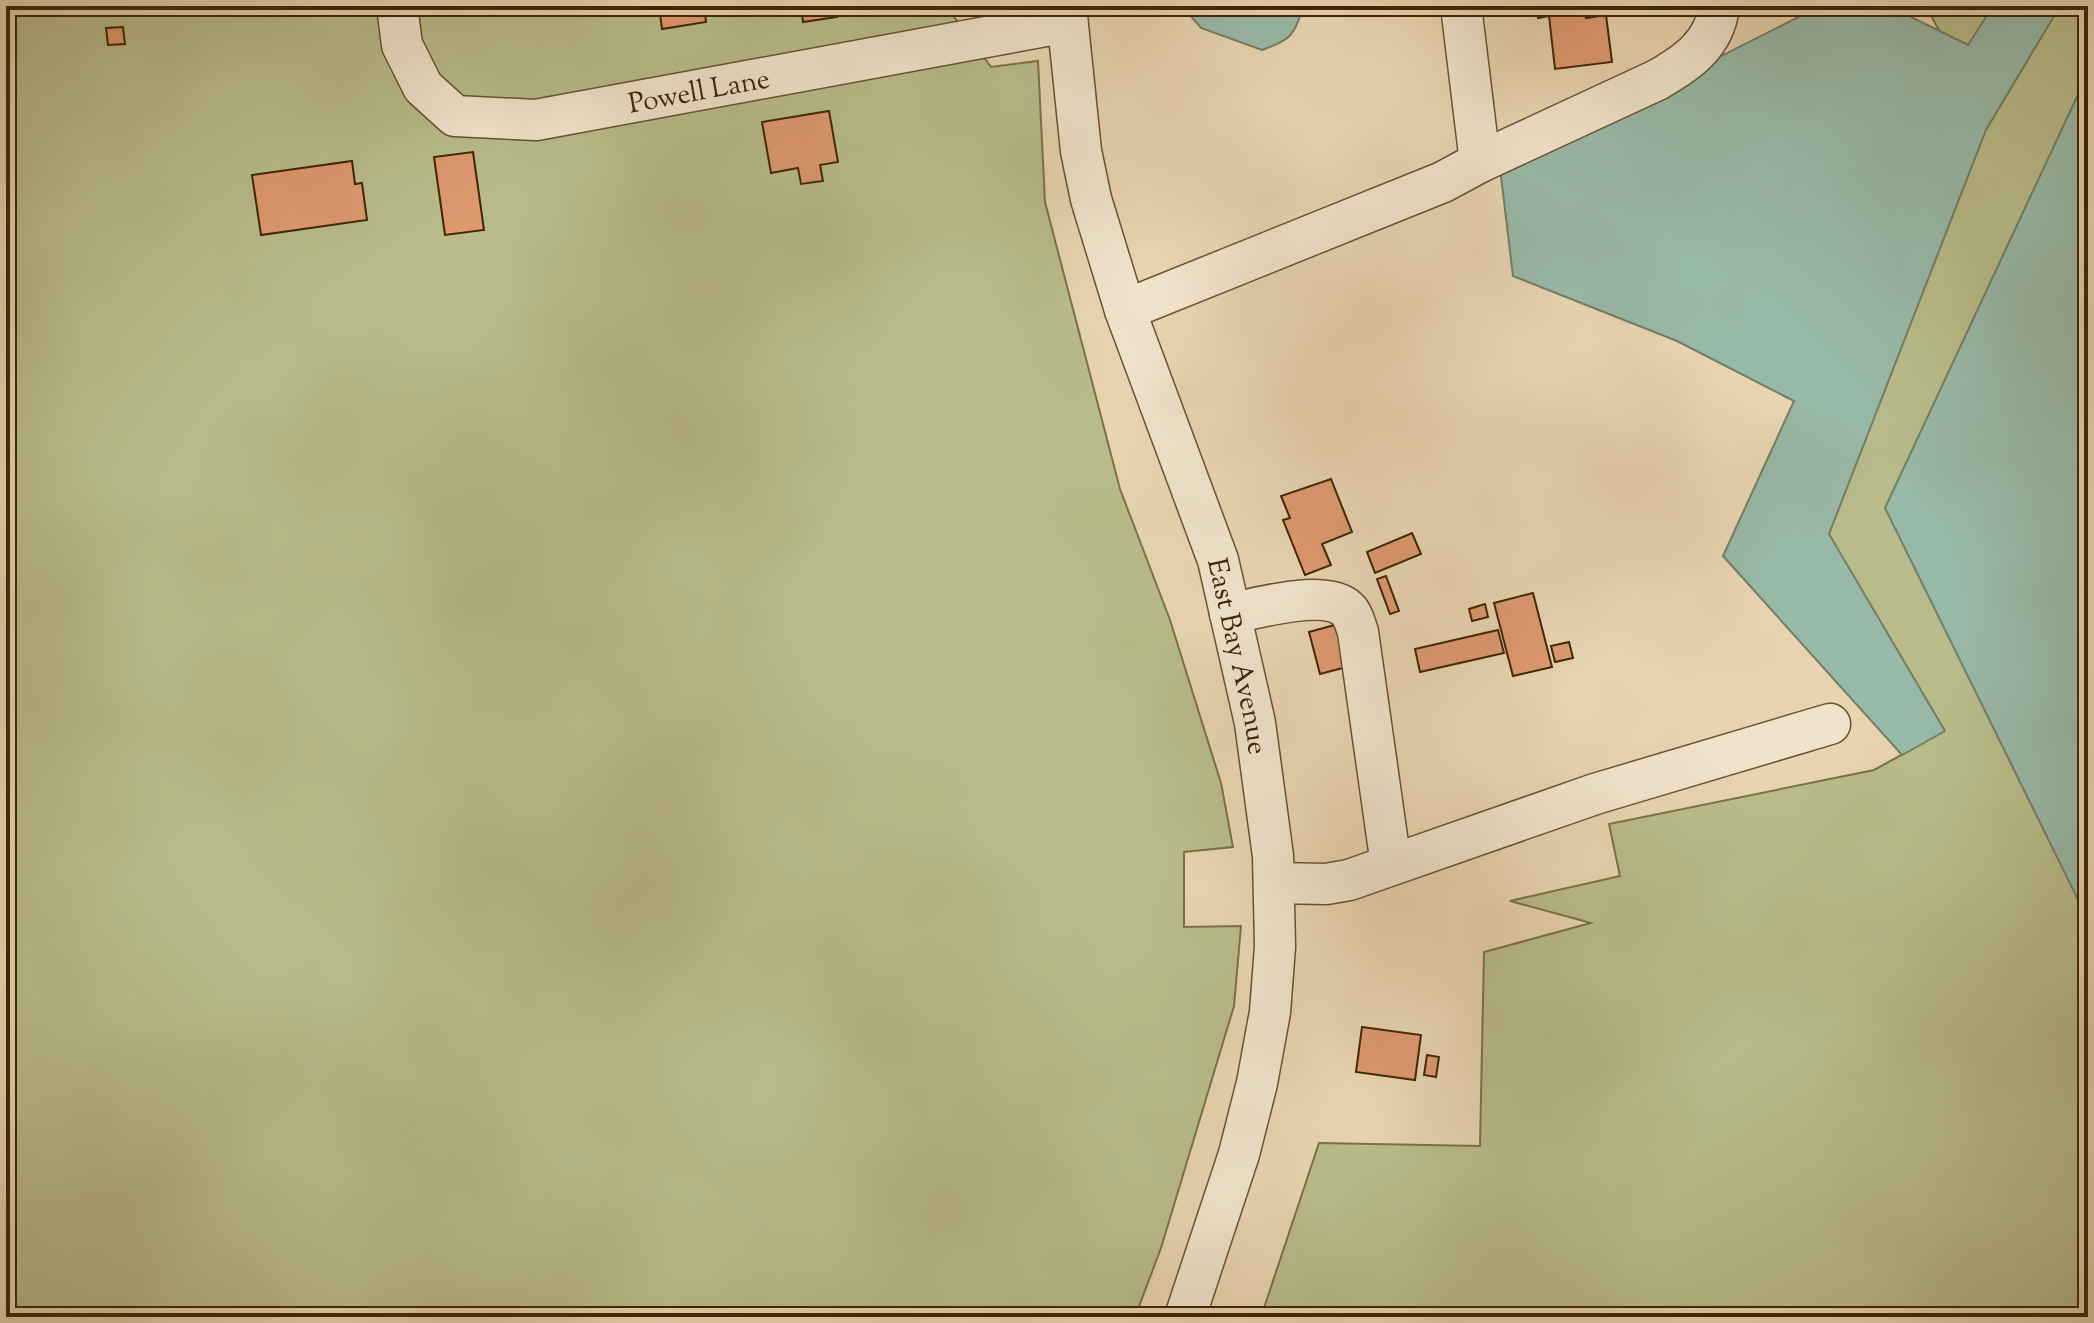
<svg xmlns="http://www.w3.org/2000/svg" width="2094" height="1323" font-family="'Sorts Mill Goudy',serif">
<rect width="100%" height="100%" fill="#e8d4b1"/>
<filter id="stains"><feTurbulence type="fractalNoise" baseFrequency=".0025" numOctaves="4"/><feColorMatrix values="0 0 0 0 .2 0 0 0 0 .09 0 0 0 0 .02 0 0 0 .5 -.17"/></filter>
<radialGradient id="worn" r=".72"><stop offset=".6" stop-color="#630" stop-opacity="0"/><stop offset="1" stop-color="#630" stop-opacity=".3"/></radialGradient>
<path fill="#b8bc8a" stroke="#7b7148" stroke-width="2" d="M6,6H946L991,67L1038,61L1045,202L1120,489L1170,620L1221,783L1233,847L1184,852V927L1241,926L1234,1006L1161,1248L1135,1317H6Z
M1926,6H2088V1317H1261L1319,1143L1480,1146L1484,952L1591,923L1510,901L1620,876L1609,824L1874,770L1923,743L1815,504L1987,120Z"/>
<path fill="#98b9a7" stroke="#747e66" stroke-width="2" d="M1182,6H1303C1295,36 1290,40 1262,50L1201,28Z
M1820,6H1889L1968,45L1993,6H2060L1986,130L1829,534L1945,731L1902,755L1723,556L1794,401L1677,341L1513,276L1500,168Z
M2088,73V920L1885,508Z"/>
<path fill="#de996f" stroke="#3e2605" stroke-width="2" d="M659,6H704L706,22L662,29Z
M801,6H836L837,17L803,22Z
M1537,6H1585L1586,18L1606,15L1612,62L1555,69L1549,16L1538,18Z
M123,27L125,44L108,45L106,28Z
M829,111L838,162L820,165L823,181L801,184L798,168L771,173L762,122Z
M473,152L484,230L445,235L434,157Z
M352,161L355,184L362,183L367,220L261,235L252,175Z
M1331,479L1352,532L1322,544L1331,565L1305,575L1283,520L1290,518L1281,496Z
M1412,533L1421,554L1375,573L1367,552Z
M1386,576L1399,611L1390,614L1377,579Z
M1533,593L1552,667L1513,676L1494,603Z
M1485,604L1488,617L1472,621L1469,609Z
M1342,623L1354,665L1320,674L1309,632Z
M1498,630L1504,653L1420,672L1415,649Z
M1569,642L1573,658L1555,662L1551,646Z
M1362,1027L1421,1035L1415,1080L1356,1072Z
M1427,1055L1439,1057L1436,1077L1424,1075Z"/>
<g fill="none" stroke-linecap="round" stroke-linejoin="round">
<defs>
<g id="minor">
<path id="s1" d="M397,6L402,45L423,87L455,116L536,120L1067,22"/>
<path id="s2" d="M1066,6L1081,151L1091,199L1125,310L1218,560L1255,723L1273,856L1275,947L1270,1012L1257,1083L1239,1154L1185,1317"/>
<path d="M1461,6L1480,162L1657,80C1687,63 1715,44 1719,6"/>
<path d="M1125,310L1443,182L1480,162"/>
<path d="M1230,614C1256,608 1325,589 1347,609C1353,614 1355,624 1358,632L1391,865"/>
<path d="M1274,883L1326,884L1349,880L1595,794L1830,724"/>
</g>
</defs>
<use href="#minor" stroke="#685230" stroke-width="43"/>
<use href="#minor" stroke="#f0e3cc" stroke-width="40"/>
</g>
<g text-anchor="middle" stroke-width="8" stroke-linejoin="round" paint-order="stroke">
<g font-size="28" fill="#3e2605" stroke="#f0e3cc">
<text dy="10" stroke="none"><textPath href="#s1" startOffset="376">Powell Lane</textPath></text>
<text dy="10" stroke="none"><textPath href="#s2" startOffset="676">East Bay Avenue</textPath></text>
</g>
</g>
<rect width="2094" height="1323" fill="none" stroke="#e8d4b1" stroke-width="32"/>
<rect x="8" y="8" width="2078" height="1307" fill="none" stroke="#3e2605" stroke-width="4"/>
<rect x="16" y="16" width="2062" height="1291" fill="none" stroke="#3e2605" stroke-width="2"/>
<rect width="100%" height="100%" filter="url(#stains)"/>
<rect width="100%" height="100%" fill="url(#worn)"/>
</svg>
